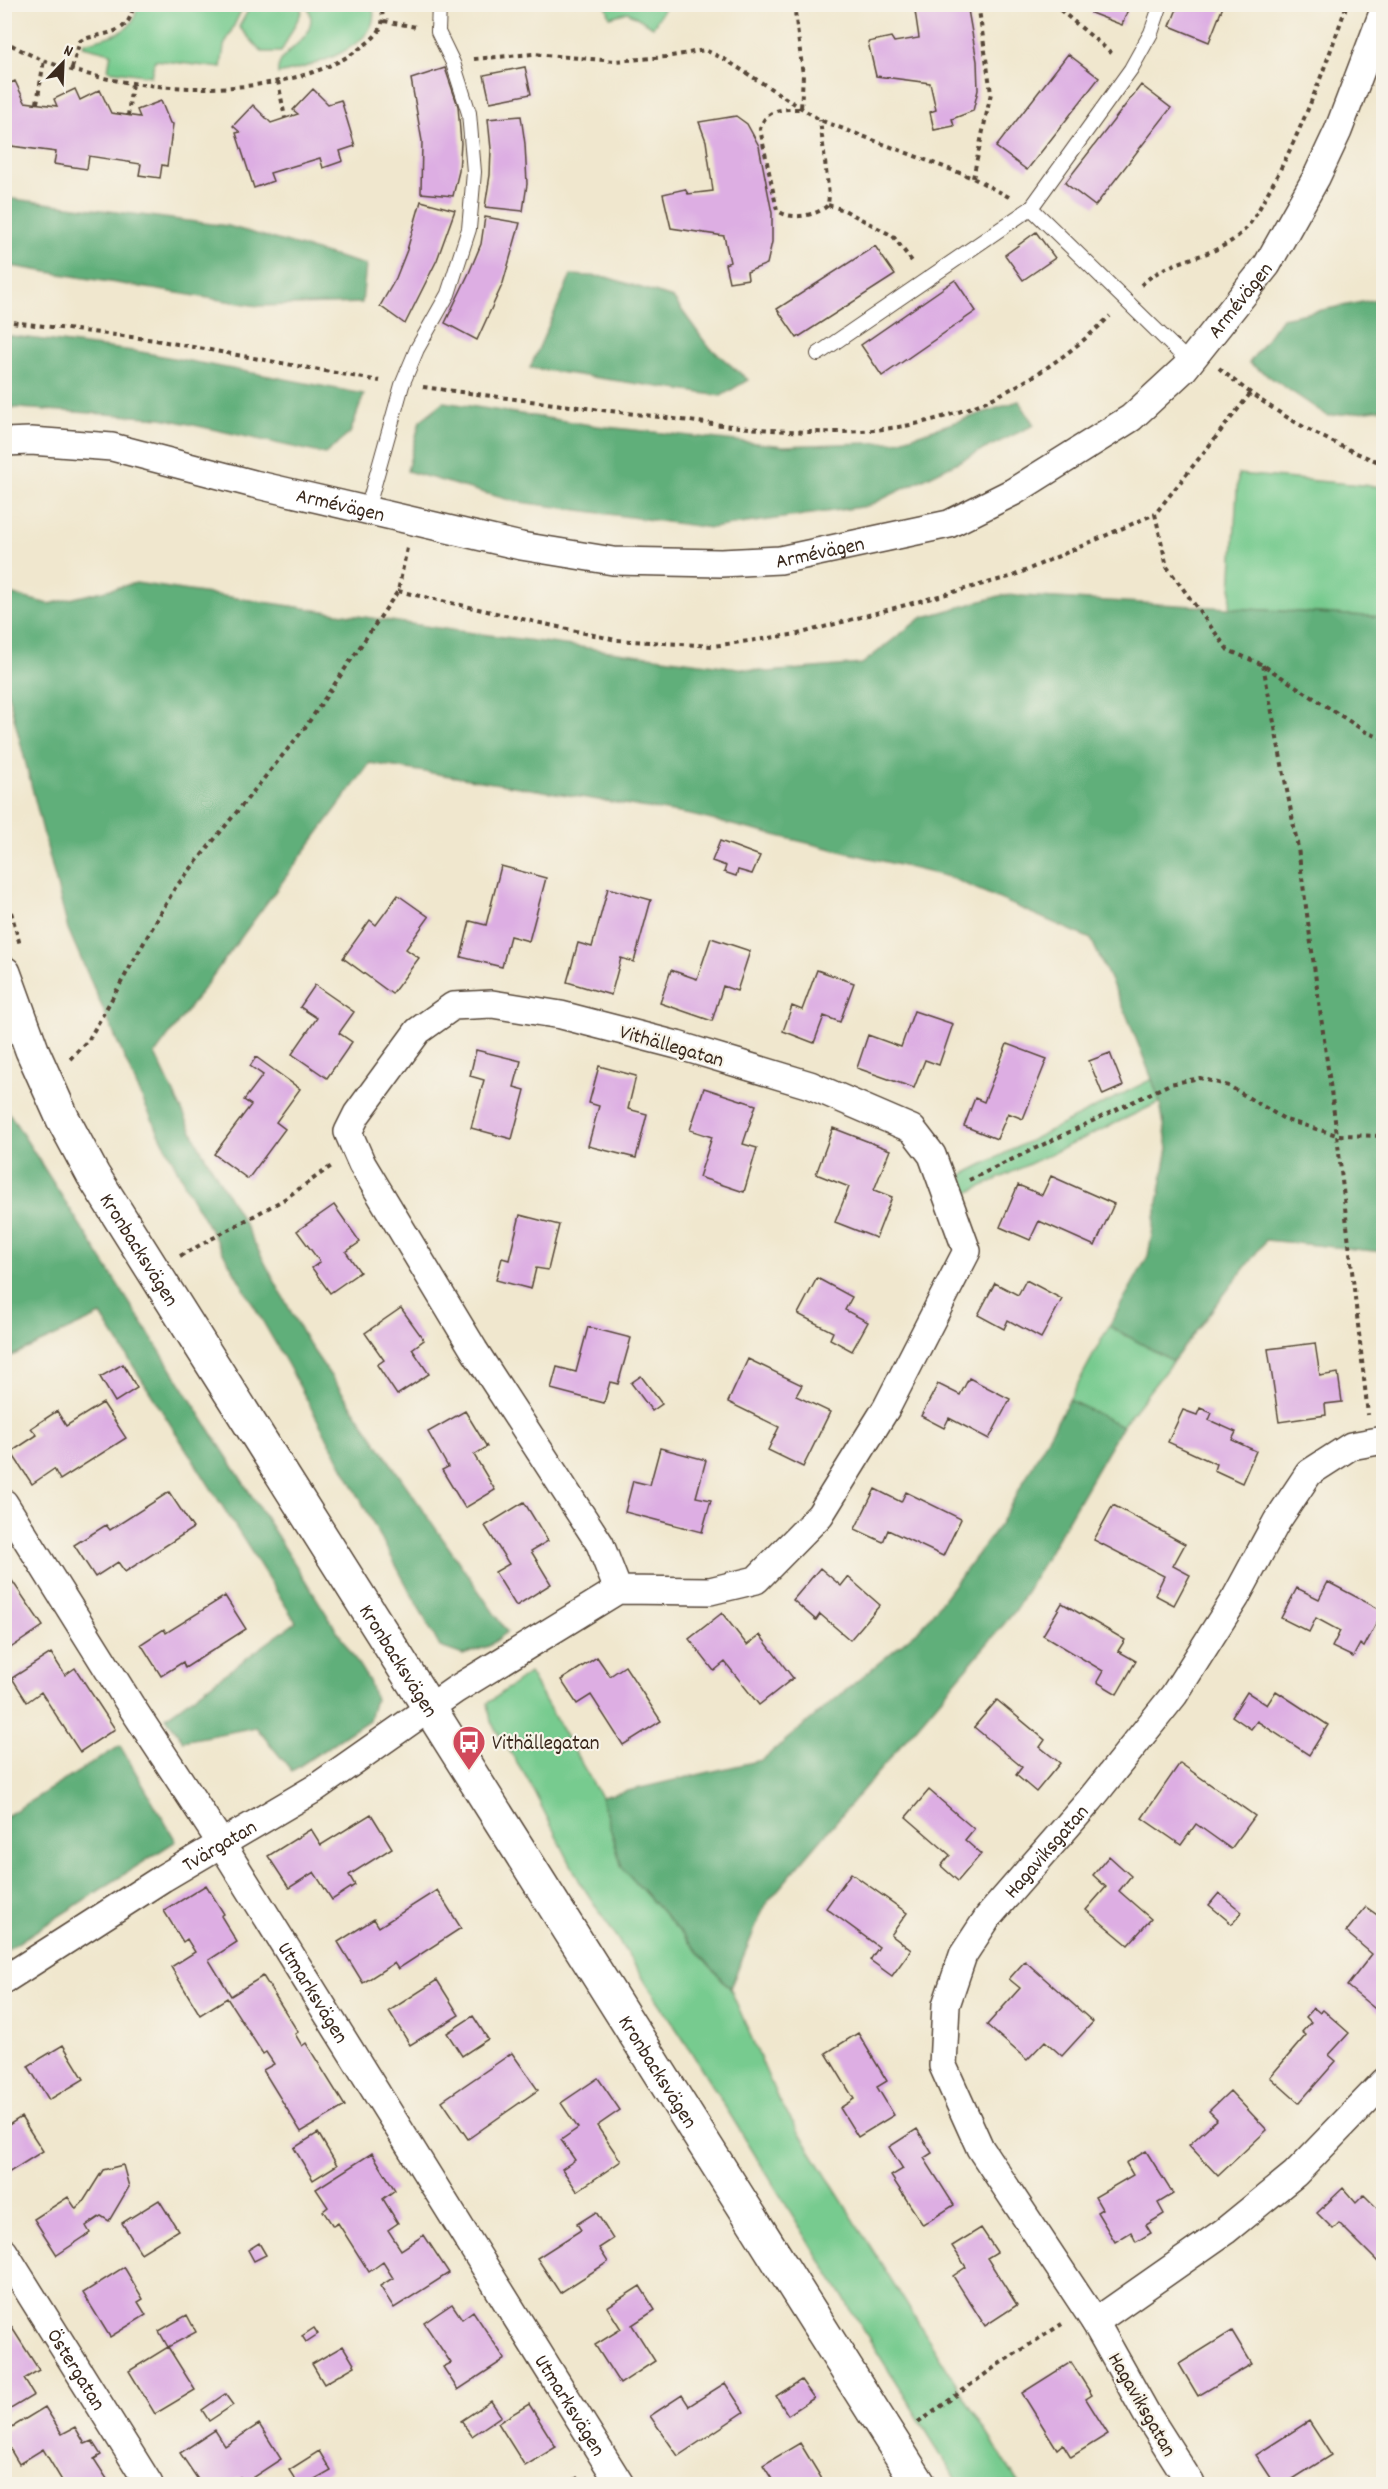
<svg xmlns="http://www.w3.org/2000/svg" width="1388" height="2489" font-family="Dekko,sans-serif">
<rect width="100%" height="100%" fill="#f7f3e8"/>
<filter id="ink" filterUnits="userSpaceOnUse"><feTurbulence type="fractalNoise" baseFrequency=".0167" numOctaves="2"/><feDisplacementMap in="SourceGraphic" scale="12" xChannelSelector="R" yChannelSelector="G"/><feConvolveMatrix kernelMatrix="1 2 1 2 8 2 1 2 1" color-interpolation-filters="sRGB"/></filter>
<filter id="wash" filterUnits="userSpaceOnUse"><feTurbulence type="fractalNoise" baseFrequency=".008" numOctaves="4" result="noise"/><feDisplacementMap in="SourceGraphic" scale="24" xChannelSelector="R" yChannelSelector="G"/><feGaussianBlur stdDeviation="1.35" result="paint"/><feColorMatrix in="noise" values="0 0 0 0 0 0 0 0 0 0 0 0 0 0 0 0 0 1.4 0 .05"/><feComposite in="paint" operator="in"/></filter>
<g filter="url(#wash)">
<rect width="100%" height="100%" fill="#f0e7ce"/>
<path fill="#77cb8f" stroke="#597a56" stroke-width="1.5" d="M137,5L138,4L244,5L224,46L221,68L155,60L151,76L108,70L111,53L83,46L84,43C108,36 136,35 137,5Z
M251,5H299L302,11L281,52H262L239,27Z
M307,5H372C386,46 309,67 278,74C274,48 325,42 307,5Z
M606,5V4L666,5L653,27L628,12L610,17Z
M1238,474L1383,487V617L1230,608Z
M1152,1079L1160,1102L968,1193L962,1175Z
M1109,1326L1173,1361L1122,1426L1069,1400Z
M529,1673L601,1797L622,1867L730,1988L777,2097L1019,2484H959L687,2045L580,1882L527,1778L491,1722L488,1703Z"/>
<path fill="#61af7a" stroke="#4e6c4c" stroke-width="1.5" d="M5,198L228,226L366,265L362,303L258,306L5,265Z
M571,275L606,277L673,298L707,345L748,380L721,396L530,368Z
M1383,298V409L1328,416L1249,363L1282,318Z
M4,335L141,352L364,394L350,433L325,454L162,418L5,407Z
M1019,401L1034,425L868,506L711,528L513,501L407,471L420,421L444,402L597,426L784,446L895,442Z
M136,583L458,631L768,672L862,664L921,618L1003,595L1383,617V1252L1266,1240L1173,1361L1109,1326L1148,1256L1168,1148L1160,1102L1152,1079L1125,1011L1091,939L949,877L691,815L370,763L155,1054L199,1146L240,1216L306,1340L507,1632L489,1646L463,1655L440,1647L288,1365L189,1193L146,1107L68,929L5,682V593L49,604Z
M4,1105L369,1681L375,1699L369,1720L292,1771L256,1727L183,1741L166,1717L296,1622L101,1315L5,1359Z
M1069,1400L1122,1426L1015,1611L765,1905L730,1988L622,1867L601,1797L762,1760L922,1627L1000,1524Z
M120,1746L176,1841L5,1951V1817Z"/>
<g id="blocks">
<path fill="#ddaee3" d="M914,4H967L977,61L978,90L973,111L952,119L954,126L934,130L930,112L936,110L930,83L876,76L868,42L891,37L894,42L919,38Z
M1094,4H1130L1122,25L1091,13Z
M1179,4H1224L1209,42L1170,26Z
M1068,54L1099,78L1027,170L996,147Z
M525,67L531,94L490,102L484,75Z
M445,68L458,106L461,143L459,171L453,196L421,193L422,141L411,79Z
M15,81L25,102L57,106L54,99L75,89L80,100L100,90L111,113L140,117L137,110L161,101L170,123L173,124L167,166L162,165L160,178L139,175L141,164L89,156L87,169L54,164L56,152L4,145V86Z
M1141,85L1171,108L1095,206L1065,183Z
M313,89L328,104L341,100L355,146L340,151L343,161L323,168L320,158L270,173L273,181L254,188L236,133L240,132L233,126L253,105L271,123L298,114L293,110Z
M521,116L525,144L527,184L523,211L485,207L490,175L491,149L488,119Z
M736,116L747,124L759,146L772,213V242L767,264L747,272L748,279L729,282L725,264L730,262L724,236L671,228L663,194L685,189L688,194L713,191L706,141L699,122Z
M421,201L455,210L437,260L405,324L380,306L396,278L407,250Z
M485,217L520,223L503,283L477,340L445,323L469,273L481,244Z
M1036,232L1055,258L1023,280L1005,255Z
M875,246L895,275L797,338L777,309Z
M955,280L976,311L882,376L861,345Z
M720,841L760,856L752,874L738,870L736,876L724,872L726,866L712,861Z
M501,866L546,878L529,941L510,936L502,967L461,957L470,921L486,925Z
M608,888L651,900L634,962L621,958L611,995L567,982L578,943L592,947Z
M398,895L429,917L406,949L419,958L392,994L343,958L370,920L376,925Z
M711,938L750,951L737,991L723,986L712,1021L660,1003L671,970L697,979Z
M817,970L854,983L840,1022L824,1016L814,1043L783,1031L792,1006L802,1010Z
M315,985L354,1012L339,1033L352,1042L327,1078L292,1054L317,1018L300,1007Z
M914,1011L953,1024L939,1065L925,1060L914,1088L857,1068L868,1035L901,1047Z
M1007,1044L1047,1059L1023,1119L1008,1113L997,1139L964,1126L975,1098L984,1102Z
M476,1050L521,1061L514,1087L525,1090L512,1139L471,1128L484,1080L470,1076Z
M1110,1053L1123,1086L1103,1095L1089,1061Z
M256,1057L300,1089L276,1122L285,1129L248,1179L214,1154L251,1105L244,1100L263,1075L250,1066Z
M599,1066L636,1076L628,1109L647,1114L636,1158L588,1146L599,1106L589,1103Z
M704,1088L756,1105L743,1144L757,1148L744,1192L699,1177L712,1137L690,1130Z
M833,1128L890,1150L874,1190L892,1197L876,1238L835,1222L849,1187L816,1174Z
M1051,1176L1114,1204L1095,1246L1039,1221L1030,1240L1000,1227L1018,1185L1042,1195Z
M334,1205L360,1242L346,1252L360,1272L330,1293L312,1268L320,1262L297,1231Z
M520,1215L559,1225L548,1270L536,1268L531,1289L496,1280L502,1258L509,1260Z
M817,1278L852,1297L845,1310L868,1322L852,1351L830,1339L833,1332L798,1314Z
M1026,1280L1062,1299L1041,1338L1008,1320L1004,1329L978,1315L995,1283L1018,1295Z
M401,1308L424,1340L412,1349L429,1374L397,1395L377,1365L384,1360L365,1333Z
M588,1327L631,1338L618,1384L610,1382L604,1403L551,1389L557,1367L576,1372Z
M1315,1343L1320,1376L1338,1373L1342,1402L1325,1404L1326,1415L1279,1422L1268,1349Z
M748,1359L802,1385L796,1396L830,1412L803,1467L768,1450L779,1427L728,1402Z
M123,1364L137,1388L115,1402L100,1377Z
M641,1376L662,1404L652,1411L631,1383Z
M969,1378L1010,1399L989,1439L949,1418L944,1428L921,1416L938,1384L960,1395Z
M103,1403L126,1438L60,1480L54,1469L32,1484L11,1452L37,1435L31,1428L57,1411L66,1426Z
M1200,1408L1212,1413L1209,1420L1236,1432L1232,1440L1256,1451L1242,1483L1214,1470L1216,1464L1168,1442L1183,1410L1197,1415Z
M465,1411L487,1447L474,1455L495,1490L465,1508L442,1470L448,1467L428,1432Z
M660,1448L706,1460L696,1497L711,1500L702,1532L625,1512L633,1481L650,1485Z
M875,1489L901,1502L906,1492L961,1519L943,1556L888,1530L883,1542L855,1529Z
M169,1492L193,1528L125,1572L118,1562L95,1577L74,1545L106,1525L110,1530Z
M524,1502L548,1541L531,1551L551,1584L516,1606L495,1572L509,1564L485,1526Z
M1113,1505L1185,1544L1173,1566L1190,1575L1174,1605L1155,1595L1164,1576L1094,1540Z
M820,1568L841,1586L848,1577L880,1605L850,1640L820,1614L816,1620L793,1600Z
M4,1569L43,1626L9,1649L4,1642Z
M1328,1582L1383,1611L1364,1647L1360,1644L1353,1657L1332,1647L1340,1631L1316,1618L1309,1632L1281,1618L1297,1588L1319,1599Z
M225,1596L246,1629L185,1668L183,1662L161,1676L141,1644L164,1629L166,1633Z
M1062,1603L1125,1640L1118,1651L1136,1661L1117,1694L1097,1682L1103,1671L1043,1635Z
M722,1613L747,1645L760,1635L793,1678L759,1705L725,1662L714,1671L689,1639Z
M51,1653L65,1675L75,1668L115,1729L80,1752L41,1692L27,1702L12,1678Z
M597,1657L610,1676L625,1666L661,1721L623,1745L591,1695L577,1704L561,1680Z
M1276,1691L1328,1725L1309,1755L1257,1721L1251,1729L1232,1716L1247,1692L1267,1705Z
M997,1700L1045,1740L1040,1747L1060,1763L1036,1792L1016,1775L1022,1767L974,1727Z
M1180,1763L1255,1816L1231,1849L1196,1824L1181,1845L1142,1818Z
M929,1790L974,1829L965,1840L981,1854L958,1881L941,1866L950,1855L906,1817Z
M371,1814L392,1848L349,1875L355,1885L332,1900L314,1872L289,1888L268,1856L311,1829L321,1845Z
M1109,1856L1131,1876L1119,1891L1151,1919L1128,1945L1086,1910L1106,1887L1093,1875Z
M851,1873L907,1913L891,1935L911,1950L892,1976L870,1960L879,1947L826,1908Z
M206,1885L224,1914L221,1916L237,1942L209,1960L231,1996L263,1976L298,2032L295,2034L302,2046L306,2043L345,2106L301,2132L263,2070L274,2064L266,2052L263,2054L227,1998L200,2015L171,1967L195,1952L187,1939L183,1942L164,1911Z
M437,1890L461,1928L398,1969L394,1963L363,1983L338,1942L374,1919L379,1927Z
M1219,1893L1242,1912L1232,1924L1209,1905Z
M1366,1907L1384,1920V2007L1379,2012L1347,1986L1372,1954L1346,1932Z
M1025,1961L1093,2022L1062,2056L1045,2041L1027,2060L987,2025L1020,1988L1009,1979Z
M437,1980L459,2015L410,2045L389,2011Z
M1314,2008L1320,2013L1323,2010L1349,2033L1329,2055L1336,2061L1299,2103L1270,2077L1306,2035L1302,2032L1311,2022L1306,2017Z
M473,2016L488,2039L462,2056L447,2033Z
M858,2033L887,2081L877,2087L894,2115L858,2137L840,2108L854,2099L826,2053Z
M63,2045L84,2079L49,2100L28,2066Z
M512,2053L538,2090L468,2139L442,2101Z
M5,2062L11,2073L5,2077Z
M598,2078L620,2110L597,2126L621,2161L577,2191L562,2169L575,2160L561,2140L578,2128L561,2103Z
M1230,2091L1267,2130L1218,2176L1189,2145L1217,2119L1209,2111Z
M21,2117L43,2151L8,2173L4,2167V2128Z
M917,2129L932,2153L924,2158L954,2205L923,2225L891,2176L903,2169L889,2147Z
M318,2133L337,2165L313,2180L294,2148Z
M1146,2151L1173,2194L1158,2203L1164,2214L1146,2225L1151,2233L1136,2242L1131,2232L1115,2242L1097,2212L1102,2209L1095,2197L1133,2175L1126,2163Z
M372,2153L395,2190L383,2199L398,2223L388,2230L401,2250L424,2235L449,2273L394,2308L380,2286L393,2278L383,2262L369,2272L338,2223L333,2226L323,2211L328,2207L316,2189Z
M123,2165L129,2187L109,2221L101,2216L86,2226L90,2233L57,2255L34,2219L68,2197L76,2209L83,2202L103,2170Z
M1343,2188L1356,2203L1364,2195L1384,2215V2268L1339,2223L1333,2229L1317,2213Z
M159,2200L178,2230L141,2253L122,2223Z
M596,2212L613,2239L599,2248L608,2262L560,2293L537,2258L581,2230L577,2224Z
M981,2228L997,2252L987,2258L1017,2305L985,2326L953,2276L966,2267L952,2246Z
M259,2243L266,2255L254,2261L248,2250Z
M124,2267L143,2299L138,2302L146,2315L110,2337L83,2293Z
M640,2286L655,2310L632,2325L655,2361L620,2384L595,2345L621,2329L607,2307Z
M452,2304L462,2319L473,2311L505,2359L458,2390L443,2367L451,2363L424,2323Z
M187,2315L196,2332L168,2347L159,2331Z
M7,2320L39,2370L24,2379L34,2395L4,2413V2322Z
M314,2328L318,2334L306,2342L302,2336Z
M1232,2331L1252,2364L1198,2396L1179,2364Z
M343,2346L355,2366L324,2384L312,2364Z
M168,2347L195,2390L155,2414L129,2371Z
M1071,2362L1092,2395L1086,2399L1108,2434L1071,2457L1063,2444L1057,2449L1022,2393Z
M801,2380L814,2398L788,2415L776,2396Z
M725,2383L744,2412L678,2456L650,2416L682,2395L689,2406Z
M225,2394L233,2405L209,2421L202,2410Z
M491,2401L501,2416L472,2436L461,2421Z
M529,2404L556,2447L525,2466L498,2423Z
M45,2407L62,2434L75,2427L85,2444L92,2441L101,2455L94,2459L109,2482L105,2484H64L43,2449L19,2464L4,2439V2432Z
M1309,2421L1331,2455L1285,2484H1275L1256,2455Z
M259,2424L281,2459L244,2483L240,2477L228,2484H201L180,2453L215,2430L225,2446Z
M800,2443L825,2484H775L763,2465Z
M319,2451L331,2471L308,2484H298L289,2470Z
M577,2477L582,2484H566Z"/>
</g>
</g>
<g filter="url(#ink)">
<use href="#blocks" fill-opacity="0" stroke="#564638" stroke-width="1.5"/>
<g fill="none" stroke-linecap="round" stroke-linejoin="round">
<defs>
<path id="service" d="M1031,208L1189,362
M818,354L1031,208L1131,69L1151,33L1161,4
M367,510L402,385L417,349L448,294L469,229L474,172L469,113L453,63L438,32L439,4"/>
<g id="minor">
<path id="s1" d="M4,442L31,441L112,447L254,484L521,546L613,561L721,563L780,560L949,524L1013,492L1131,418L1184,369L1267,265L1316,178L1338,131L1384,10"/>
<path id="s2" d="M4,1503L131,1706L221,1843L620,2484"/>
<path id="s3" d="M4,1980L163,1878L314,1789L455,1690L618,1590L710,1591L756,1580L820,1515L887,1407L967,1251L932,1155L912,1129L810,1085L677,1045L561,1015L492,1004L453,1006L418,1031L357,1114L348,1132L362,1164L474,1350L600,1544L618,1590"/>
<path id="s4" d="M4,2252L149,2484"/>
<path d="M1095,2322L1225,2231L1295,2174L1384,2082"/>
<path id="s5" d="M1191,2484L1146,2413L1095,2322L980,2148L943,2066L946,2005L963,1955L988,1917L1090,1800L1174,1695L1236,1597L1277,1521L1309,1473L1351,1446L1384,1440"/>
</g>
<g id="tertiary">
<path id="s6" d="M4,973L32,1050L63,1119L93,1175L919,2484"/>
</g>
</defs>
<use href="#service" stroke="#564638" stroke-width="16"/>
<use href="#minor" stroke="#564638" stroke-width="30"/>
<use href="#tertiary" stroke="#564638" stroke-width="36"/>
<path stroke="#564638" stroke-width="4" stroke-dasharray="4.5 4.5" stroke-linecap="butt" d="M794,4L803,75L801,109C783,109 766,108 760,129L777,210C789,221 817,216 828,205L829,195L820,120
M1053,4L1115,56
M384,21L416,27
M4,40C86,95 278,109 359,49C377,36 388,27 380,4
M474,59L533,54L615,61L666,57L705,50L726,60L820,120L973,178L1009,197
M72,68L80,41C101,31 131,38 133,4
M278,81L285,118
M37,103L44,60
M128,116L132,83
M973,178L991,93L979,10L983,6L988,4
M828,205L844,210L893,236L914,264
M1141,285C1172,256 1208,261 1238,236C1254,223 1261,204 1271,187C1303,128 1325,68 1347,4
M4,321L155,340L380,381
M1219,368C1268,410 1323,441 1384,464
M423,387C499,397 576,407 652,416C728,426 807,438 883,429C969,420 1049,376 1110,316
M1250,394L1155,514L1167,567L1228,650L1263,665L1366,732L1384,739
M398,591L616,640L713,646L798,634L1013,576L1155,514
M1263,665L1298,848L1337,1135L1368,1415
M4,886L20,945
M70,1059L89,1039L175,888L304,729L398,591L407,548
M969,1180L1170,1084L1200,1078L1229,1086L1286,1120L1337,1135L1384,1136
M180,1256L283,1200L333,1165
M918,2423L999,2364L1062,2324"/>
<use href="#service" stroke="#fff" stroke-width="14"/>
<use href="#minor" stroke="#fff" stroke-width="27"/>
<use href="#tertiary" stroke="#fff" stroke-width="33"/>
</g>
</g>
<defs>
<symbol id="bus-pin" viewBox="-11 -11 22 30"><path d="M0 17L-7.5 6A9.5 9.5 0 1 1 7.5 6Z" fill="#d1495b" stroke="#f7f3e8"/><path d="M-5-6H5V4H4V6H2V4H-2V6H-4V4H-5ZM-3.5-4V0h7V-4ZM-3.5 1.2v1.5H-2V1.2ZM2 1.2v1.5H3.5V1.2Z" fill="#fff"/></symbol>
</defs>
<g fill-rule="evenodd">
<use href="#bus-pin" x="450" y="1723" width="38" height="52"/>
</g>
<g text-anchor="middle" stroke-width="4.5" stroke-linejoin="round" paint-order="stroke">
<g font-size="21" fill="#3b2a1e" stroke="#f7f3e8">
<text dy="7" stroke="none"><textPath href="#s1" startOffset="1334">Armévägen</textPath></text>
<text dy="7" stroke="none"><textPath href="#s1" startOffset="344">Armévägen</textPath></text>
<text dy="7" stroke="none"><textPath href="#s1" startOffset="830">Armévägen</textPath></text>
<text transform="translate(672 1045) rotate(16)" y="7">Vithällegatan</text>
<text dy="7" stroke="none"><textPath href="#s6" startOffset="309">Kronbacksvägen</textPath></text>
<text dy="7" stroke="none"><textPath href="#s6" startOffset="795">Kronbacksvägen</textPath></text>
<text dy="7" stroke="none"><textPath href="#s3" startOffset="254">Tvärgatan</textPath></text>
<text dy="7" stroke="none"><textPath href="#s5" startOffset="734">Hagaviksgatan</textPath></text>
<text dy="7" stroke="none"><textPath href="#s2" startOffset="579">Utmarksvägen</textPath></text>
<text dy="7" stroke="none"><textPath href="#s6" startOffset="1281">Kronbacksvägen</textPath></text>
<text dy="7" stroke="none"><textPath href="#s4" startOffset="138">Östergatan</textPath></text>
<text transform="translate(1143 2404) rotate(60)" y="7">Hagaviksgatan</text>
<text dy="7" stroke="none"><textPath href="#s2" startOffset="1065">Utmarksvägen</textPath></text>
</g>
<g font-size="21" fill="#3b2a1e" stroke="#f7f3e8" text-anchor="start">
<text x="492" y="1749">Vithällegatan</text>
</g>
</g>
<rect width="1388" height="2489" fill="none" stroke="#f7f3e8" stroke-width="24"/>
<g transform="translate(63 63) rotate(23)" stroke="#f7f3e8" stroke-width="4.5" paint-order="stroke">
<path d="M0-4.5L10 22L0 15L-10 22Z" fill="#3b2a1e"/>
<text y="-9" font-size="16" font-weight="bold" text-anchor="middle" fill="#3b2a1e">N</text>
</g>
</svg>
